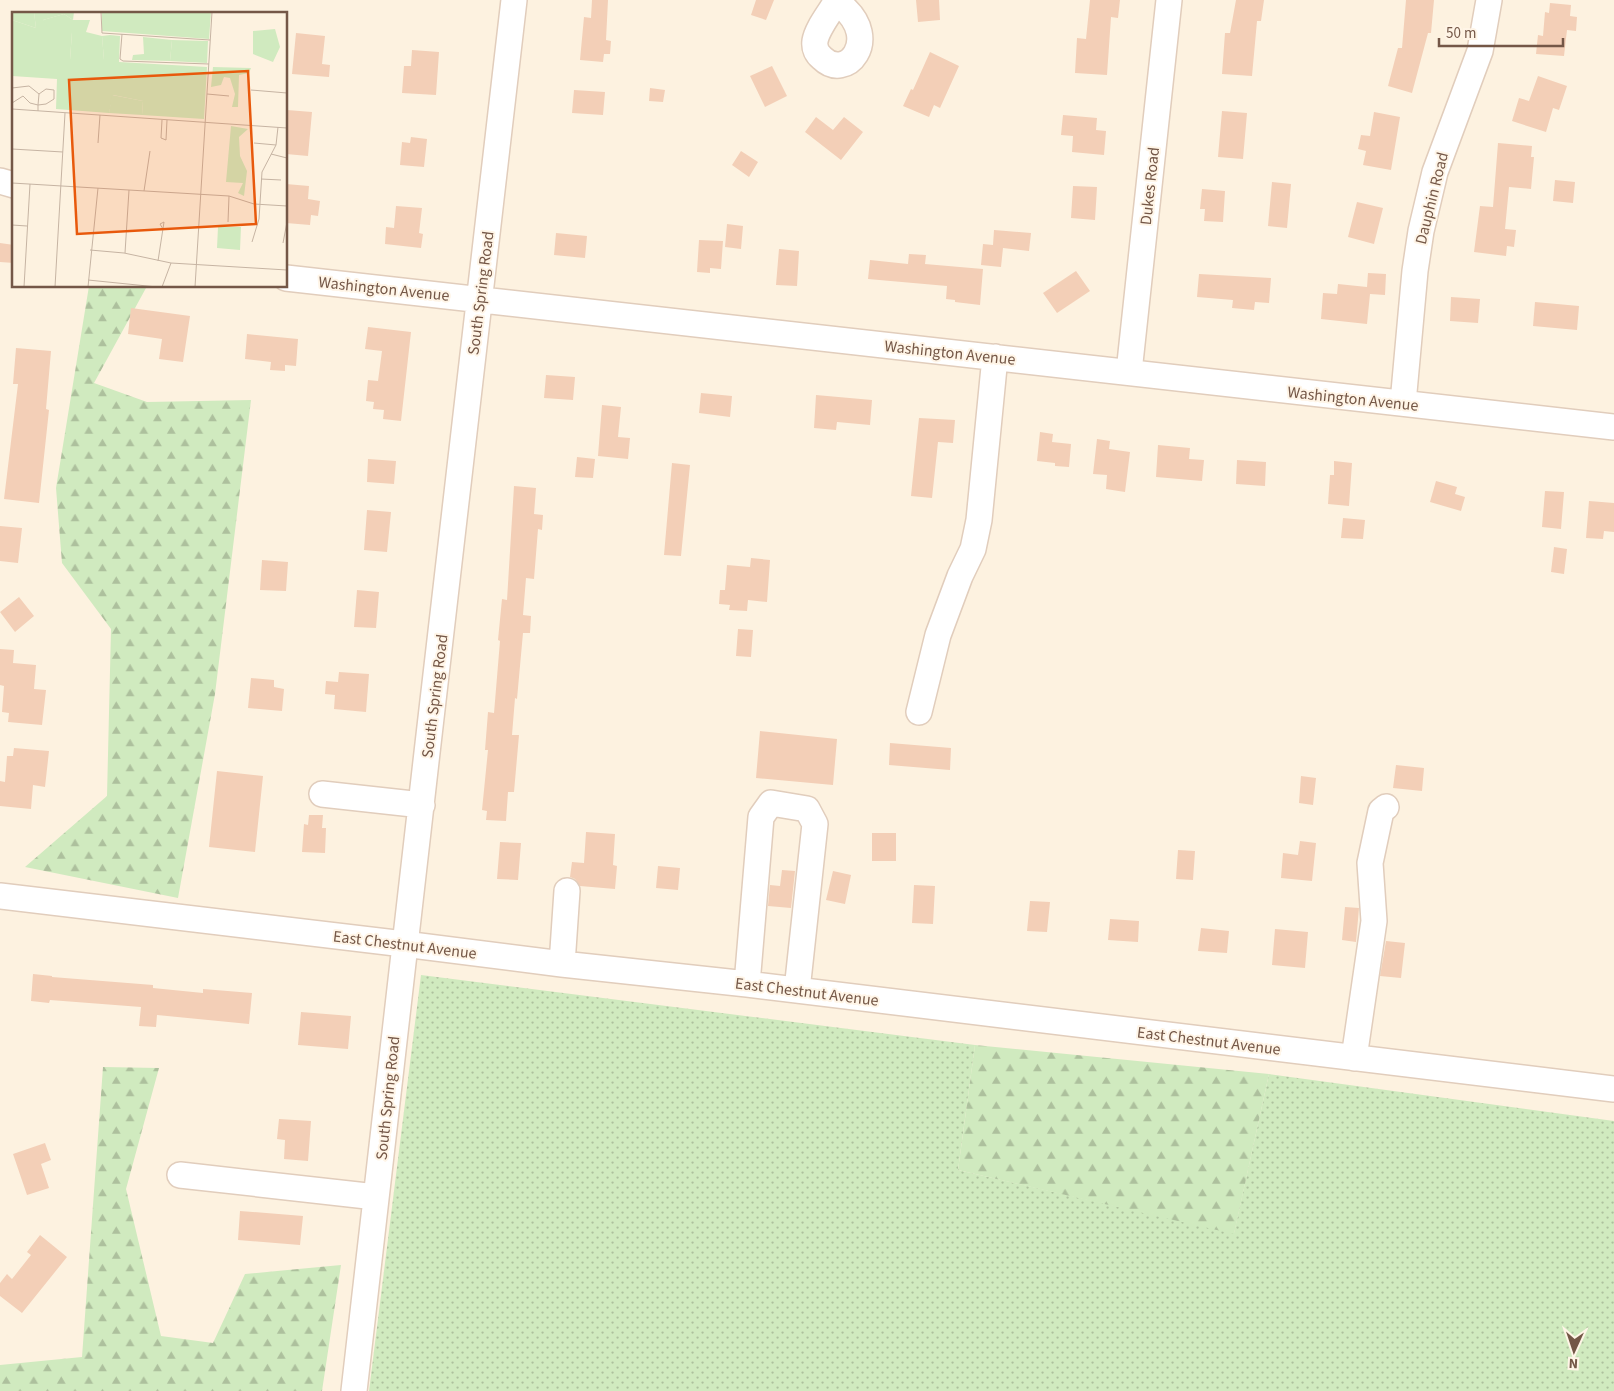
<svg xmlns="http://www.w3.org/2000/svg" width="1614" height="1391" font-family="'Source Sans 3',sans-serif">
<defs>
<pattern id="grass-dots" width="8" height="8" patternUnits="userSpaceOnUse" patternTransform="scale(1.25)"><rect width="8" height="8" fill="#d0eabf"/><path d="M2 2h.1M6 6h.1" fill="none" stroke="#adc09d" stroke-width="1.8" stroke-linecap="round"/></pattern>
<pattern id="forest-firs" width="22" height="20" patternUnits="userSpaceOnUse" patternTransform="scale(1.25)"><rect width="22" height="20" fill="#d0eabf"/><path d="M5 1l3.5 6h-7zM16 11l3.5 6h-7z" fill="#adc09d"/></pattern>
</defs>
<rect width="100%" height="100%" fill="#fdf2e0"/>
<path fill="url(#grass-dots)" d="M421,975L975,1045L958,1170L1234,1233L1269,1074L1614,1121V1391H369Z"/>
<path fill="url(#forest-firs)" d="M89,286H143L146,288L94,383L147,402L251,400L215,694L178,898L25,867L107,796L111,629L62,563L56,488Z
M975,1045L1269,1074L1234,1234L958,1170Z
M103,1067L159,1068L126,1189L161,1336L213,1343L245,1274L341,1265L322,1391H0V1365L82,1357Z"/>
<path fill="#f3cfb7" d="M592,0H608L606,40L611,41L610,54H604L603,62L580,60L584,17L591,18Z
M756,0H774L766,20L751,15Z
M916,0H939L940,20L918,22Z
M1090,0H1120L1118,18L1111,17L1107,75L1075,73L1077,38L1086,39Z
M1236,0H1264L1261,21H1257L1252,76L1222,74L1225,33H1230Z
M1406,0H1434L1431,33H1428L1412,93L1388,86L1398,48H1402Z
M1550,3L1571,5L1570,16L1577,17L1576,31L1567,30L1564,56L1536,54L1538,35L1543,36L1545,12L1549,13Z
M296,33L325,36L322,64L330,65L329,77L292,74Z
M412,50L439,52L436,95L402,93L404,66H411Z
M930,52L959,66L940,108L934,105L929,117L903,106L911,89L913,90Z
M772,66L787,96L765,107L750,76Z
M1538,76L1567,86L1559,110L1553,108L1546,132L1512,121L1519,98L1529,101Z
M650,88L665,90L663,102L649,101Z
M574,90L605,92L603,115L572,113Z
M287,110L312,112L308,156L286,154Z
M1222,111L1247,113L1243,159L1218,157Z
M1374,112L1400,117L1391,170L1363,165L1366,151L1358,149L1361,135L1370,136Z
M1063,115L1097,118L1096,130L1106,131L1104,155L1072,152L1073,136L1061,135Z
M816,117L833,130L844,117L863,132L841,160L805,132Z
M411,137L427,139L424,167L400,165L402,142L410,143Z
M1498,143L1532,146L1531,157H1534L1531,189L1509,187L1505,229L1516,230L1514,247L1507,246L1506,256L1474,252L1480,206L1493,207Z
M741,151L758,162L749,177L732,165Z
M1555,180L1575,182L1573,203L1553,201Z
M1272,182L1291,184L1287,228L1268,226Z
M286,184L309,186L308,199L320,201L318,216L311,215L310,225L286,223Z
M1073,186L1097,187L1095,220L1071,218Z
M1202,189L1225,191L1223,222L1204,221L1205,209H1200Z
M1357,202L1383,208L1374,244L1348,237Z
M396,206L422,208L419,233L423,234L421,248L385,244L386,227L394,228Z
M727,224L743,226L741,249L725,247Z
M994,230L1031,233L1029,251L1003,248L1001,267L981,265L983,244L993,245Z
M556,233L587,236L585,258L554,255Z
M699,240L723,241L721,269L710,268V273L697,272Z
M0,243L14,245V263L0,262Z
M779,249L799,251L797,286L776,285Z
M909,254L926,255L925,264L983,269L980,305L955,302V300L946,299L947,286L868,279L870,260L908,264Z
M1076,271L1090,291L1057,313L1043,293Z
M1368,273L1386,274L1385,295L1370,294L1367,324L1321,319L1323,293L1337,294L1338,284L1367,287Z
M1199,274L1271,278L1269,303L1255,302L1254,310L1232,308L1233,300L1197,297Z
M1451,297L1480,299L1478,323L1450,321Z
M1535,302L1579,306L1577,330L1533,326Z
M131,308L190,316L183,362L159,359L162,339L128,334Z
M368,327L411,332L401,421L383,419L384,410L373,409L374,402L366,401L368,380L378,381L382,351L365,349Z
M247,334L298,339L296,366L285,365V371L270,370L271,362L245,359Z
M16,348L51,351L46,409L49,410L39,503L4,499L18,384H13Z
M546,375L575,377L573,400L544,398Z
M701,393L732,396L730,417L699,413Z
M816,395L872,400L870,425L837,422L836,430L814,428Z
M602,405L621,407L618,437L630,438L628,459L598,456Z
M919,418L955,420L953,443L938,442L932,498L911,496Z
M1040,432L1053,434L1052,442L1071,444L1069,467L1055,466V463L1037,461Z
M1097,439L1110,441L1109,449L1130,452L1125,492L1106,489L1107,475L1093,474Z
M1158,445L1190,448L1189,459L1204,460L1202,481L1156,477Z
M577,457L595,459L593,478L575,477Z
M368,459L396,461L394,484L367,482Z
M1237,460L1266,462L1265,486L1236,484Z
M1334,461L1352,463L1349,506L1328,504L1330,475H1334Z
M672,463L690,465L681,556L664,555Z
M1436,481L1457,487L1455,494L1465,497L1461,511L1430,502Z
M514,486L536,488L534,514L543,515L542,530L538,529L534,579L526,578L523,615L531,616L530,633H523L517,699L515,698L512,735H519L514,792H508L506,821L486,820L487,811L482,810L488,750H485L488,712L494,713L500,641L498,640L502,599L507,600Z
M1545,491L1564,492L1561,529L1542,527Z
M1589,501L1614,503V532L1604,531L1603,539L1586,538Z
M367,510L391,512L387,552L364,550Z
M1343,518L1365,520L1363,539L1341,538Z
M0,526L22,528L18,563L0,561Z
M1554,547L1567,549L1564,574L1551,572Z
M751,558L770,560L767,602L748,600L747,611L729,610L730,605L719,604L720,590H725L727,565L750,567Z
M262,560L288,562L286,591L260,590Z
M357,590L379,592L376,628L354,627Z
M19,597L34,616L15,632L0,612Z
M738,629L753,630L751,657L736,656Z
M0,649L14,650L13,663L36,665L34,689L46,690L42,725L8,722L9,713L2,712L4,686L0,685Z
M339,672L369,674L366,712L334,709L335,695L325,694L326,681L338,682Z
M251,678L274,680V687L284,689L282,711L248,708Z
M760,731L837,739L833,785L756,778Z
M890,743L951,748L950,770L889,765Z
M14,748L49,751L45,787L33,785L31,809L0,806V781L5,782L7,756H13Z
M1396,765L1424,768L1422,791L1393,788Z
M217,771L263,776L255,852L209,847Z
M1301,776L1316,778L1313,805L1299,803Z
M309,815H323L322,828H326L325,853L302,852L304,824L308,825Z
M586,832L615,834L613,865L617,866L615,889L580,886L575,879L570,877L572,862L584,863Z
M872,833H896V861H872Z
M1300,841L1316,843L1312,881L1281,878L1283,853L1298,855Z
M500,842L521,843L518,880L497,879Z
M1178,850L1195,851L1193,880L1176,879Z
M658,866L680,868L678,890L656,888Z
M782,870L795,871L791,908L768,906L770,885L780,886Z
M833,871L851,875L845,904L826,900Z
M914,885L935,886L933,924L912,923Z
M1030,901L1050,902L1047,932L1027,931Z
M1345,907L1359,908L1356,942L1342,940Z
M1110,919L1139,921L1138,942L1108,940Z
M1201,928L1229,931L1227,953L1198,951Z
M1275,929L1308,932L1305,968L1272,965Z
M1386,941L1405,943L1401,978L1380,976Z
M33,974L52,976V977L153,985V988L203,993V989L252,993L249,1024L157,1015L156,1027L139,1026L141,1007L50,1000L49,1003L31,1001Z
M301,1012L351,1016L348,1049L298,1045Z
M279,1119L311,1121L308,1161L284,1159L285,1140L277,1139Z
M45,1143L51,1160L41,1164L49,1188L27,1195L13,1154Z
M240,1211L303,1216L300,1245L238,1240Z
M40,1235L67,1257L22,1313L0,1296V1283L7,1274L12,1279L31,1255L27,1252Z"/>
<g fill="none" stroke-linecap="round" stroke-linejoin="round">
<defs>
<path id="minor" d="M837,0C831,12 817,28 815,41C814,48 817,54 822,58C846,82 881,40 843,7
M0,181L14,185
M286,278L1614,427
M1129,372L1169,0
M1403,403L1415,271L1421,231L1435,172L1480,51L1489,0
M919,712L938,635L960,576L973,549L979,520L995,357
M322,794L422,805
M0,896L404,944L562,964L747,984L1614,1089
M562,964L567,891
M747,984L761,817L771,803L807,809L815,824L797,990
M1354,1058L1374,921L1370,863L1381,811L1386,807
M180,1175L376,1197
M354,1391C406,927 461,464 514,0"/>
</defs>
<use href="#minor" stroke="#e1cdbc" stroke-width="28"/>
<use href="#minor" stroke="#fff" stroke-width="25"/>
</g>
<g text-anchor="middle" stroke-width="4" stroke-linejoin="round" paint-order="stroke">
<g font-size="16" fill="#745747" stroke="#fff5e7">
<text transform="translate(1149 186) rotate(-84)" y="6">Dukes Road</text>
<text transform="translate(1431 198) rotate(-76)" y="6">Dauphin Road</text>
<text transform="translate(384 288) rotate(6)" y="6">Washington Avenue</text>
<text transform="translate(480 293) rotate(-83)" y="6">South Spring Road</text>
<text transform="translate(950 352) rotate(6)" y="6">Washington Avenue</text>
<text transform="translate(1353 398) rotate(6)" y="6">Washington Avenue</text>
<text transform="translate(434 696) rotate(-83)" y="6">South Spring Road</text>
<text transform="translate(405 944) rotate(7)" y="6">East Chestnut Avenue</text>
<text transform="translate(807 991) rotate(7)" y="6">East Chestnut Avenue</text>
<text transform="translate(1209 1040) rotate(7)" y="6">East Chestnut Avenue</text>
<text transform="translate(387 1098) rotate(-84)" y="6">South Spring Road</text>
</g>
</g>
<g transform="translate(12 12)">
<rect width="275" height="275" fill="#fdf2e0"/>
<path d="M22,0H62L61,8L52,2L31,8L60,20L58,47L92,48L90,24L98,23L108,24L107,50L195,55L192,107L130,103L131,89L101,83L97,101L44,97L45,67L0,64V8L24,16ZM90,0H199L197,27L90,19ZM131,25L160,28L158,49L120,48L121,43L132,42Z" fill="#d0eabf"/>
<path d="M0,0H22L24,16L0,8ZM52,2L61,8H78L74,20L90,24L92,48H58L60,20H40L31,8ZM263,17L268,35L261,50L241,42V19ZM160,28L196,29L195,51L158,49ZM201,55L239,56L237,61L227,63L226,95H220L223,82L218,66L212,65L209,73L199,75ZM100,83L131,89L130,103L97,101ZM219,114L236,117L227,125L228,144L235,159L232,184L226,181L231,171L214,170ZM206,215H229L228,238L205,236Z" fill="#d0eabf"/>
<path fill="none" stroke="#c6b4a3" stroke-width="1" d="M89,0L90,21L198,28M110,22L108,47L111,49L197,52M0,76L17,74L27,82M34,77L42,78V87L34,92L26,93L27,82ZM239,78L275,81M195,82L217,84M0,91L11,84L18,91L26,93V99M0,97L275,116M150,108L149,126L154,128L155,108M86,131L88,103M242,131L264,133M0,137L51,140M259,142L275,146M249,167L269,168M0,171L217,184L242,192L275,194M132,179L138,139M216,210L217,184M0,213L15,214M240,230L247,207L250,160L264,133L266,115M271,231L275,210M78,238L112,241L159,251L275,258M113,241L117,178M146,249L152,210L148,212L151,217M76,268L145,275M12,275L18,172M43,275L53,101M76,275L86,176M150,275L159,251M183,275L200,0"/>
<path fill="#e8590c" fill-opacity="0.15" stroke="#e8590c" stroke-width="2.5" d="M236,59L244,212L65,222L57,68Z"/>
<rect width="275" height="275" fill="none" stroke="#745747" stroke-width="2.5"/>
</g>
<g transform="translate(1574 1351) rotate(183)" stroke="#fff5e7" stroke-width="4" paint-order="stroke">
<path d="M0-4L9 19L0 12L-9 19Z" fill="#745747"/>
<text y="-8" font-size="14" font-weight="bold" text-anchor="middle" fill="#745747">N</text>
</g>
<path d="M1439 38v8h124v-8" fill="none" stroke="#745747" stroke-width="2.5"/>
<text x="1446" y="38" font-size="15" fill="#745747" stroke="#fff5e7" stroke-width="4" paint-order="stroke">50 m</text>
</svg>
